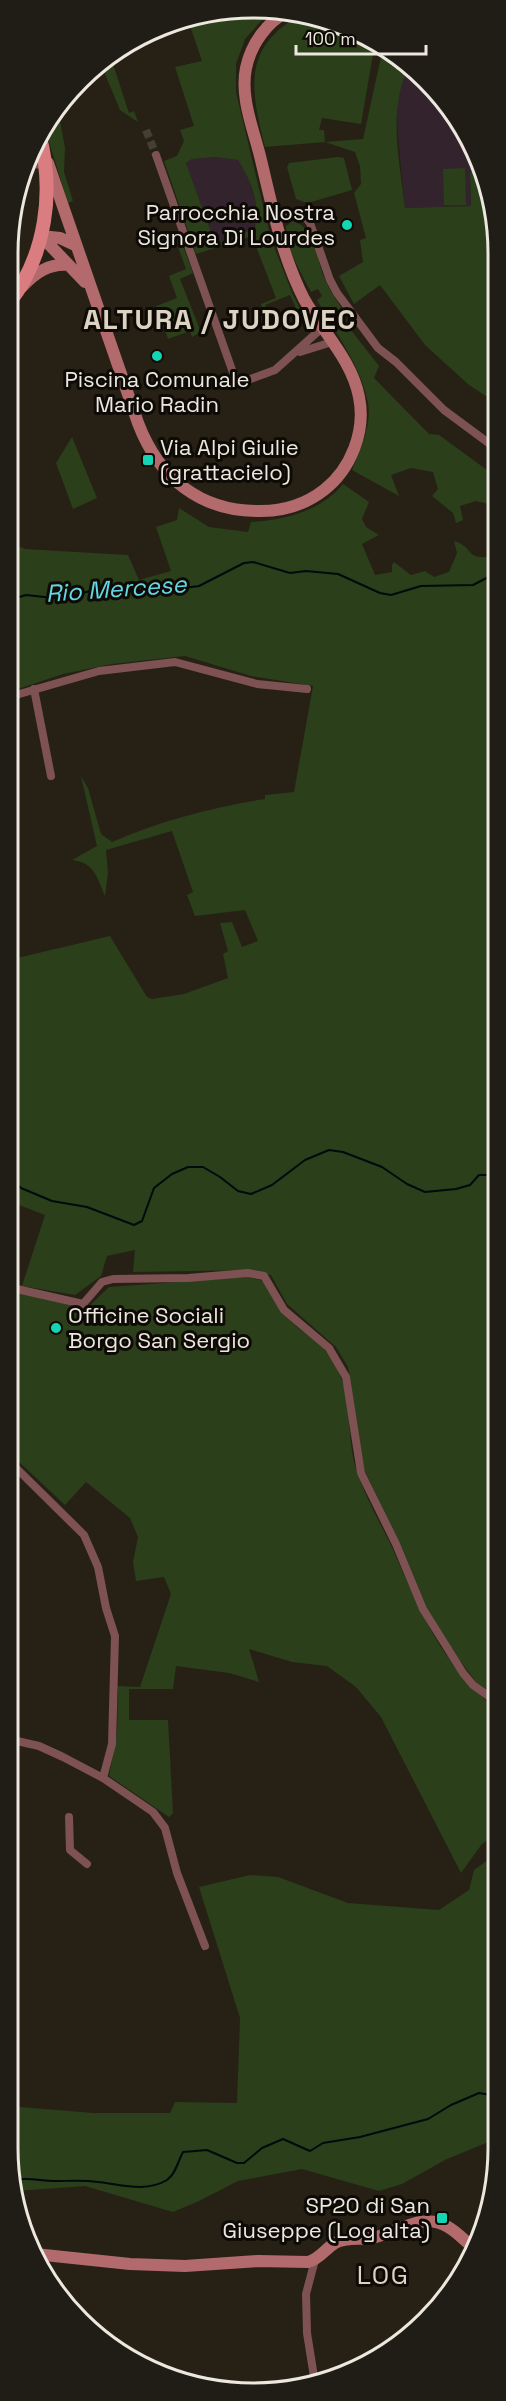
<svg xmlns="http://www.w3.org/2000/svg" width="506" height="2401" font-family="'Space Grotesk',sans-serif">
<rect width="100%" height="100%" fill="#272115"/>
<path fill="#33232d" d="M409,67L427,80L473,145L480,171L470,172L471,206L405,208L398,135L397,103L401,82Z
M216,157L238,160L247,174L256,203L254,229L215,243L186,163L192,159Z"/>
<path fill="#2a3f1a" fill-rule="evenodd" d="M270,11L245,39L236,64V92L271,239L293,295L308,324L300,317L290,295L265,305L269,316L264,317L261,304L276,298L252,236L196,254L164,161L177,156L184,141L180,130L194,126L175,67L202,61L187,17ZM216,157L238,160C250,179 262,206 254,229L215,243L186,163L192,159Z
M301,15L361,33L375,43L361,124L322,118L319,130H324L325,142L363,139L383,48L409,67C387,109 400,163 405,208L471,206L470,172L480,171L498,237V404L469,385L425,345L380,285L354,304L339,276L363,262L360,240L366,238L354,193L361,184L360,166L355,152L325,142L265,147C251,91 241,47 301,15Z
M110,55L129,113L134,111L138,122L120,110L100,62Z
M58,110L65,148L64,172L73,201L68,203L44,126Z
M338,157L344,158L352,190L311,202H304L296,199L287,167L289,163Z
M465,168L466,205H444L443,169Z
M293,221C319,230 315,260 326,282C330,291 336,299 341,307L337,312L379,366L374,378L429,434L439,435L498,478V517L493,505L476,501L460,506L463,520L456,523L453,513L432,496L438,489L433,472L411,468L391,475L399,496L352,470C360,450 372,425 368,403C361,366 335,332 317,300L322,296L318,289L311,292C301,273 286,249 286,226Z
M173,233L179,235L193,273L180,279L199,327V333L192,337L190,331L168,339L156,306L177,298L169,276L186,269Z
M72,437L97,498L73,509L56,463Z
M343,484L369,502L362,519L366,527L379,535L362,544L375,575L392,572V565L394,562L411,575L425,571L434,577L449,572L457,553L454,541C477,548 461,561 498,556L497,1698L476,1682L458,1658L429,1613L403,1550L364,1469L348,1367L336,1347L287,1304L271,1275L254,1270L133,1272L135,1250L107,1256L101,1276L75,1295L22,1286L45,1215L19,1205L9,1194V974L13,970V959L110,936L147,997L152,999L184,994L228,978L223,954L228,951L220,923L232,922L242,947L258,941L245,910L195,916L187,895L193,892L172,831L106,850L108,873L105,896C96,876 95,863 72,860L97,846L81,776L88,788L101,834L112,842C160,821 213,807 265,799V795L294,792L313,686L251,676L185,656L112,664L63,674L12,691L9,689V542L25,549L128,555L139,580L171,571L156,527L177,520L179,508L209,527L248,532L251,522C285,520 321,511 343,484Z
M248,1277L263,1281C271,1295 278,1308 289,1319C309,1340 328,1343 340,1375C352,1404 347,1439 356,1469C364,1494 378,1519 390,1543C419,1607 440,1665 497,1709V1833L482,1844L461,1873L381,1717L356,1687L327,1666L292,1662L249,1649L259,1682L229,1673L176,1666L173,1689H129V1720H168L173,1813L169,1817L109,1776L117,1734L118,1686L140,1687L171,1594L164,1577L136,1581L133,1562L138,1537L130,1518L86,1482L65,1505L18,1461L8,1449V1290L86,1309L109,1287Z
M488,1860L497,1865V1882L489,1909L497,1932L496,2131L486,2143L447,2159L402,2184L379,2191L302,2169L238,2181L199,2201L173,2212L85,2186L16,2191L8,2148V2106L93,2113H170L175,2102L237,2103L240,2018L199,1887L250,1875L278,1877L348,1903L439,1910L469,1890L474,1870Z"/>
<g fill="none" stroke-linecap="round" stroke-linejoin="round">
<path stroke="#000b0d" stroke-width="2" d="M9,600L26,595L54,598L72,596L108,586L144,591L184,588L199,586L244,563L253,562L290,573L306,571L338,574L380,593L391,595L421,586L473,585L498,572
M9,1177L21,1188L52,1201L87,1207L134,1225L142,1221L154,1188L172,1174L188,1167H203L220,1177L238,1191L251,1194L272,1185L305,1160L329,1150L343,1152L382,1167L407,1184L425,1192L456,1189L470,1185L479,1175H497
M14,2180C29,2177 41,2181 56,2181C70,2181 84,2180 98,2182C120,2184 145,2193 167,2180C176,2174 178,2161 183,2152L207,2150L237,2163H244L262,2148L283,2139L310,2151L323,2143L360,2137L428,2119L451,2105L479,2093L497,2096"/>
<path stroke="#453f33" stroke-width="8" stroke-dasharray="8 4" stroke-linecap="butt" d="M146,130L156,155"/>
<path stroke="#7e5152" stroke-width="8" d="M156,155L237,384L275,370L322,328
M29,164L47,165
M274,215L293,213L304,216L310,223L330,280L337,293L378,348L396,362L444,410L498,450
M300,352L332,342
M34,689L51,776
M9,697L99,671L175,662L257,684L307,689
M8,1287L83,1304L102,1282L113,1279L188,1278L248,1273L264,1276L284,1310L329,1348L346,1377L361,1473L396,1544L423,1609L463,1673L473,1685L497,1702
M8,1460L84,1535L98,1567L106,1608L115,1636L112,1744L103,1778
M8,1739L39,1746L63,1757L103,1778L153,1812L165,1828L177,1873L205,1946
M69,1817L70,1850L87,1864
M315,2383L307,2333L306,2294L315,2260"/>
<path stroke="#b26a6c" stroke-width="12" d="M48,163L138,423C159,478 200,512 261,511C284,511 306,504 324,490C351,469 366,431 359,397C352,360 322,331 304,299C281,254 272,205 260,156C253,128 240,97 246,68C251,44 267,22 288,11
M41,236L85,282
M41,236L60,238L75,245
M22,287C35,273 49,263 69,265
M35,2254L130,2264L185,2266L258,2261L308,2262C320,2259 325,2249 335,2243C346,2237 359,2240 372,2238C396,2233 423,2211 448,2227C457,2232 465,2241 474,2248"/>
<path stroke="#da7d81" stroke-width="14" d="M9,303C46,256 55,190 39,134"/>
</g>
<g fill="#14d5b3" stroke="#0e0b06" stroke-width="2">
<circle cx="347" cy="225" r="6"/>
<circle cx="157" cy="356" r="6"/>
<rect x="142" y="454" width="12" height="12" rx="3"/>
<circle cx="56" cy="1328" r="6"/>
<rect x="436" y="2212" width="12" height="12" rx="3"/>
</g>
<g text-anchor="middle" stroke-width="6" stroke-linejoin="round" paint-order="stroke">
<g font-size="22" fill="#ece7df" stroke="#0e0b06" text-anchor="end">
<text x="335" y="220">Parrocchia Nostra<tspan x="335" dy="25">Signora Di Lourdes</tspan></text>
<text x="157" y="387" text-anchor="middle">Piscina Comunale<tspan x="157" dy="25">Mario Radin</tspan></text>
<text x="160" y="455" text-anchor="start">Via Alpi Giulie<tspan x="160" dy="25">(grattacielo)</tspan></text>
<text x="68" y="1323" text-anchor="start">Officine Sociali<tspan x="68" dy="25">Borgo San Sergio</tspan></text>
<text x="430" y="2213">SP20 di San<tspan x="430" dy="25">Giuseppe (Log alta)</tspan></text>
</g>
<g font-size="24" font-style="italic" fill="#64d7e4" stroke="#0e0b06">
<text transform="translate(116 589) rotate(-4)" y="8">Rio Mercese</text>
</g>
<g font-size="26" letter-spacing="1.5" fill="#dcd3c3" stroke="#0e0b06">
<text x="383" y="2284">LOG</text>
</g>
<g font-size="28" font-weight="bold" letter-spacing="1.5" fill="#dcd3c3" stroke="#0e0b06">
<text x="220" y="329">ALTURA / JUDOVEC</text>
</g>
</g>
<path d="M0 0H506V2401H0ZM253 18H253A235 235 0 0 1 488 253V2148A235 235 0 0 1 253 2383H253A235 235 0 0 1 18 2148V253A235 235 0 0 1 253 18Z" fill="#201d17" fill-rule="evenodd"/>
<path fill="none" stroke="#ece7df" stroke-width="3" d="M253 18H253A235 235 0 0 1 488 253V2148A235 235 0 0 1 253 2383H253A235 235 0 0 1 18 2148V253A235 235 0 0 1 253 18Z"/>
<path d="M296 45v9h130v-9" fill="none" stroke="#ece7df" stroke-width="3"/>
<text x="305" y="45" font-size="18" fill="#ece7df" stroke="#0e0b06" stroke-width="4.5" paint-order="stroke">100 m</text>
</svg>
